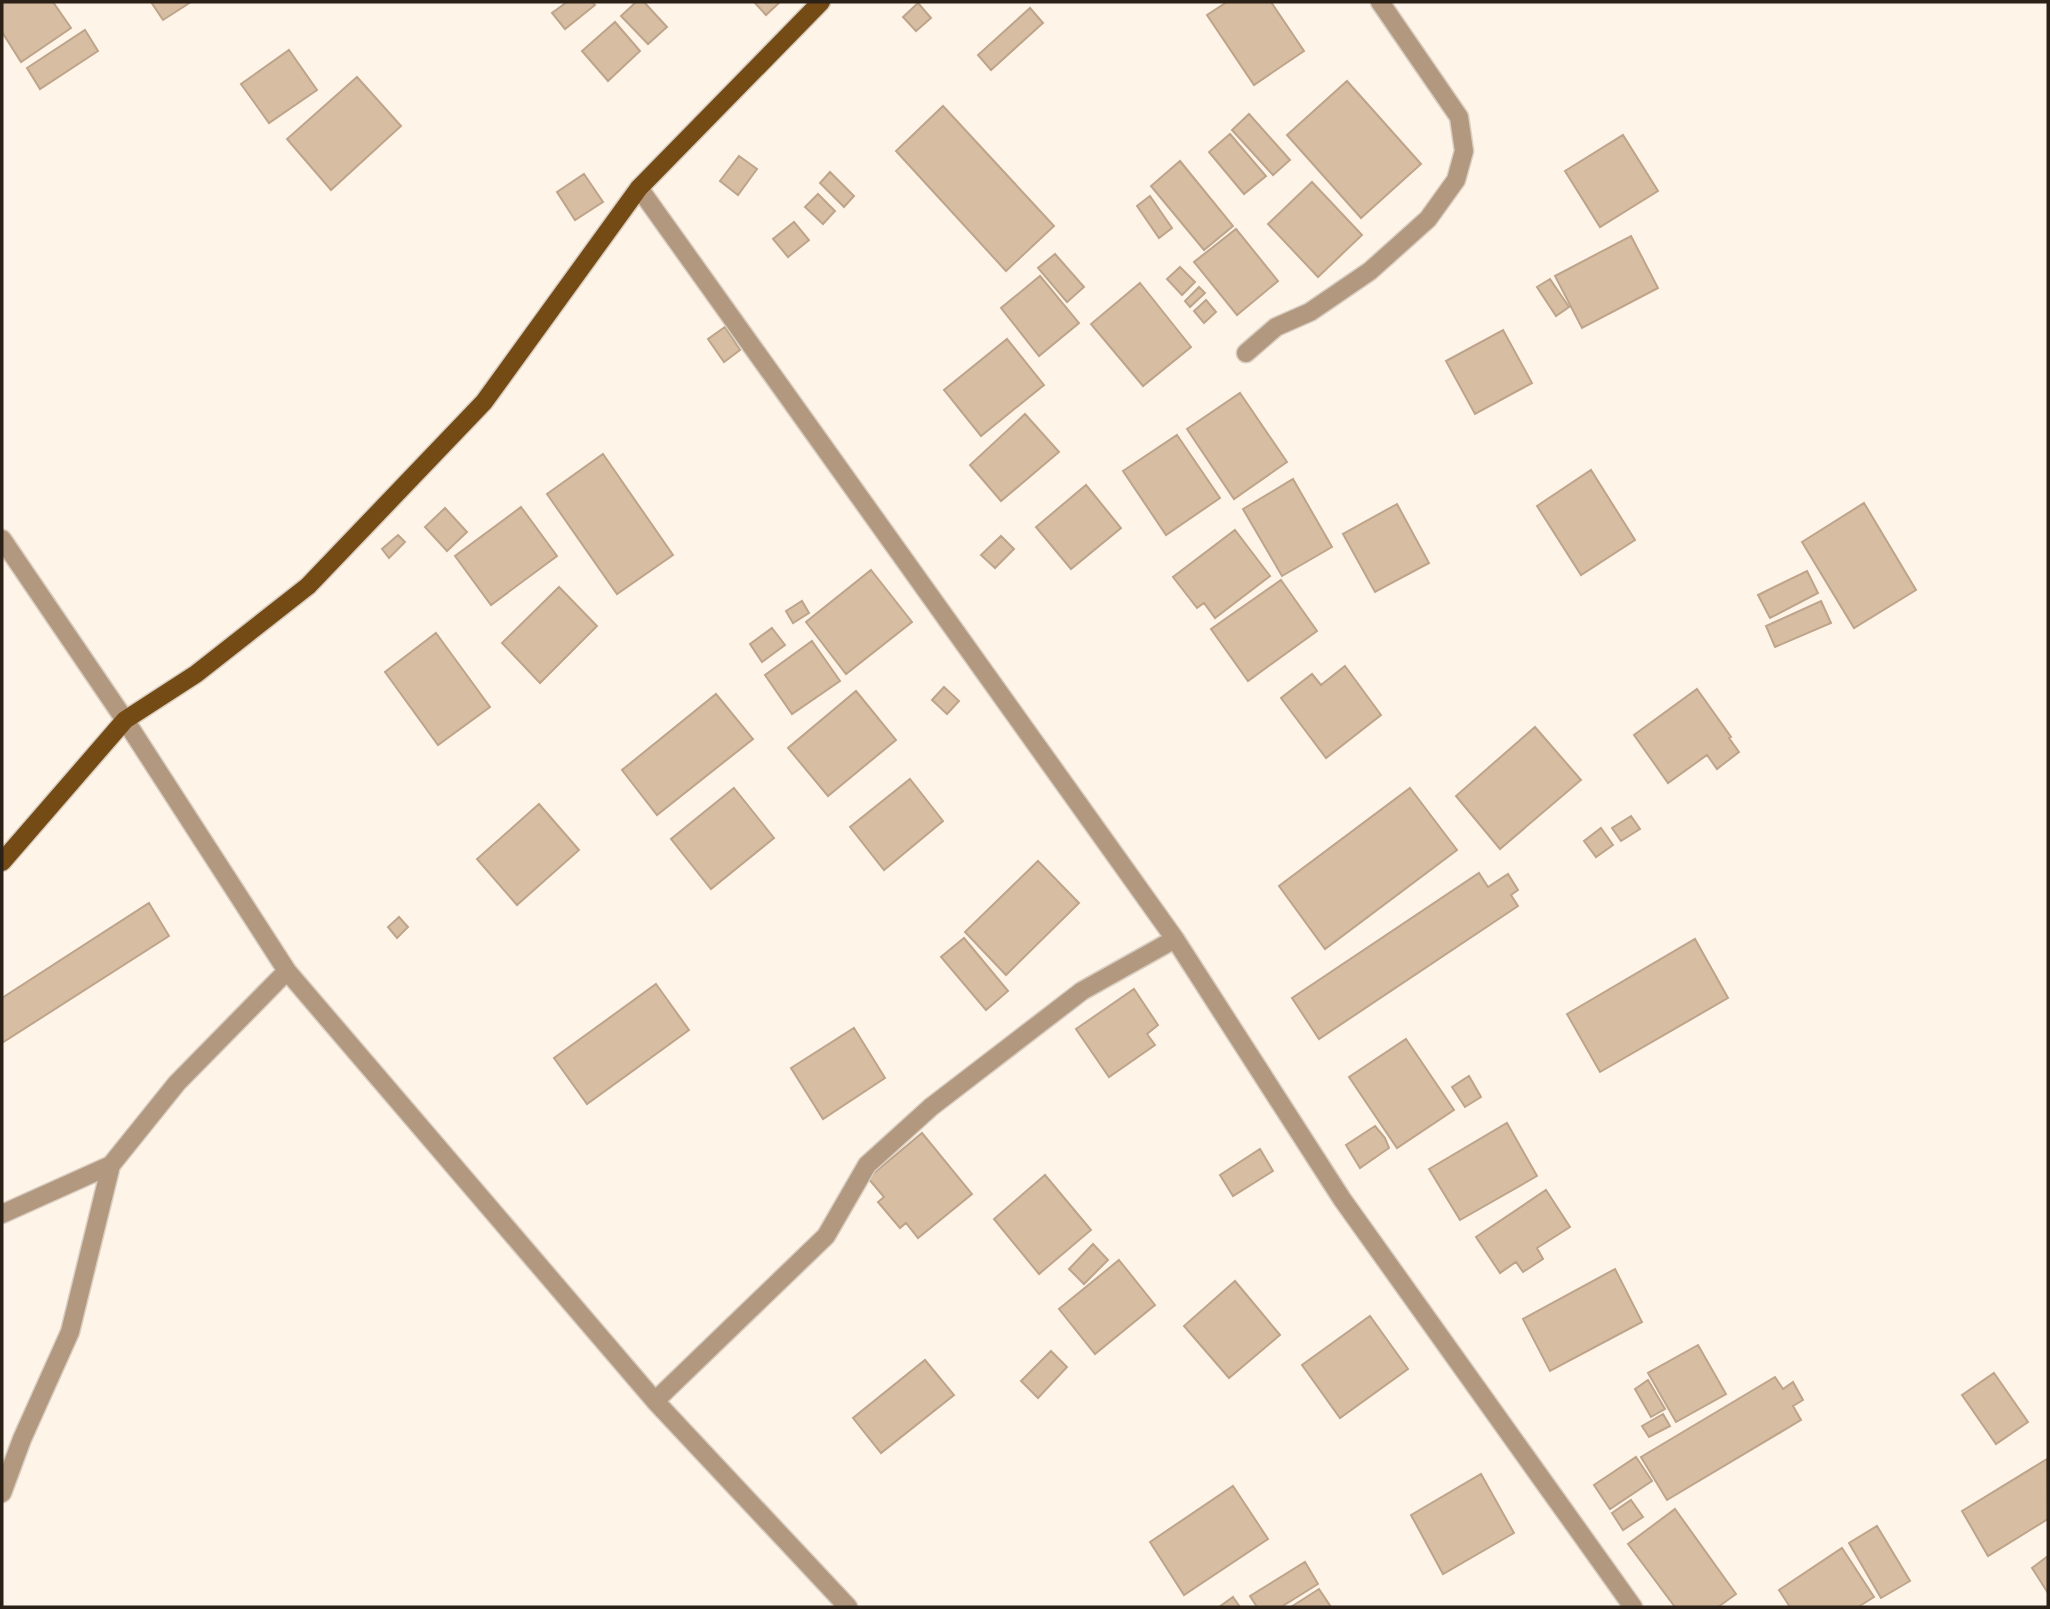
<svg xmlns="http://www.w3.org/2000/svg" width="2050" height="1609" font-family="'Libre Baskerville',serif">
<rect width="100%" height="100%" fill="#fff4e8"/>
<path fill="#d7bda2" stroke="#bda48a" stroke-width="2" d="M2,2H53L71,28L21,62L2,32Z
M151,2H191L163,20Z
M567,2H592L595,5L565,29L552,13Z
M636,2H644L667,27L648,44L621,16Z
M754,2H780L766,15Z
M1227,2H1271L1304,51L1254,85L1207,15Z
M918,3L931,18L916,31L903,17Z
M1030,8L1043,23L991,70L978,55Z
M615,22L640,51L608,81L582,51Z
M85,30L98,51L40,89L27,68Z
M289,50L317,90L269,123L241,84Z
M357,77L401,126L331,190L287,139Z
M1347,81L1421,164L1361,218L1287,135Z
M943,106L1054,226L1006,271L896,151Z
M1249,114L1290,160L1273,175L1232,130Z
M1230,134L1266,176L1244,194L1209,152Z
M1623,135L1658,191L1600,227L1565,171Z
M739,156L757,169L738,195L720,181Z
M1180,161L1233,226L1204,250L1151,186Z
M830,172L854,196L844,207L820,183Z
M584,174L603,202L575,220L557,192Z
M1312,182L1362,235L1318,277L1268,224Z
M818,194L835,211L823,224L805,207Z
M1150,196L1172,228L1159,238L1137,206Z
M794,222L809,240L788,257L773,239Z
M1236,229L1278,281L1237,315L1194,262Z
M1631,236L1658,288L1582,328L1555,276Z
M1055,254L1084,287L1067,302L1038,268Z
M1180,267L1195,282L1182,295L1167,279Z
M1040,276L1079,323L1039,356L1001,308Z
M1550,279L1569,307L1556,316L1537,287Z
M1140,283L1191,347L1143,386L1091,324Z
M1199,287L1205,293L1190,307L1185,301Z
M1206,300L1216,312L1204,323L1194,311Z
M725,327L740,350L724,362L708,339Z
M1503,330L1532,383L1475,414L1446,361Z
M1007,339L1044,385L981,436L944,390Z
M1240,393L1287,462L1234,499L1187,429Z
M1025,414L1059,452L1001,501L970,465Z
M1177,435L1220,498L1166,535L1123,471Z
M603,454L673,555L617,594L547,494Z
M1591,470L1635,540L1581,575L1537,506Z
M1293,479L1332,547L1282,576L1243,509Z
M1086,485L1121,528L1071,569L1036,527Z
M1864,503L1916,590L1854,628L1802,542Z
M1397,504L1429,563L1375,592L1343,534Z
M521,507L557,556L491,605L455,556Z
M445,508L467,532L447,551L425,527Z
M1235,530L1270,576L1215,618L1204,603L1197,608L1173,577Z
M398,535L405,542L389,558L382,549Z
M1001,536L1014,549L995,568L981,555Z
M871,570L912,622L846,674L806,622Z
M1807,571L1818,593L1770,618L1758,595Z
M1281,580L1317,631L1248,681L1211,629Z
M559,587L597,626L540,683L502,643Z
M802,601L809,613L793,623L786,611Z
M1821,601L1831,623L1775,647L1766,626Z
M772,628L785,645L762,662L750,644Z
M436,633L490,707L438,745L385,672Z
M812,641L840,681L792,714L765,675Z
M1345,666L1381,715L1326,758L1281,698L1312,674L1321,685Z
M944,687L959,701L947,714L932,700Z
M1697,689L1731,737L1729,738L1739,752L1717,769L1707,755L1668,783L1634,735Z
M856,691L896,740L828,796L788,748Z
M716,694L753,739L657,815L622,770Z
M1535,727L1581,780L1500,849L1456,796Z
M910,779L943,821L884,870L850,827Z
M734,788L774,838L711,889L671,839Z
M1410,788L1457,850L1325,949L1279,886Z
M539,804L579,850L517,905L477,859Z
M1631,816L1640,829L1621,841L1612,828Z
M1601,828L1613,845L1596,857L1584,841Z
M1038,861L1079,903L1006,975L965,932Z
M1479,873L1488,887L1508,874L1518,890L1511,895L1518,906L1319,1039L1292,998Z
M149,903L169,936L2,1043V998Z
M399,917L408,927L397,938L388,927Z
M964,938L1008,991L986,1010L941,957Z
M1695,939L1728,998L1600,1072L1567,1014Z
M656,984L689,1030L587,1104L554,1058Z
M1134,989L1158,1025L1147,1034L1155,1045L1109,1077L1076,1029Z
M854,1028L885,1078L823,1119L791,1068Z
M1406,1039L1454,1110L1397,1148L1349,1077Z
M1469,1076L1481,1097L1465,1107L1452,1087Z
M1507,1123L1537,1176L1460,1220L1429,1169Z
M1375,1126L1385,1138L1389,1148L1360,1168L1346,1145Z
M922,1133L972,1194L918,1238L906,1223L900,1228L878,1202L884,1197L868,1178Z
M1260,1149L1273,1171L1233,1196L1220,1175Z
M1045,1175L1091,1230L1039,1274L994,1219Z
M1546,1190L1570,1227L1537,1248L1543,1259L1523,1272L1516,1262L1500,1273L1476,1237Z
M1093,1244L1108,1260L1084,1284L1069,1269Z
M1119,1260L1155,1305L1095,1354L1059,1309Z
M1615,1269L1642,1322L1550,1371L1523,1319Z
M1235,1281L1280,1335L1229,1378L1184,1326Z
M1370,1316L1408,1369L1340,1418L1302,1365Z
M1698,1345L1726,1394L1676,1422L1648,1373Z
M1051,1351L1067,1367L1038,1398L1021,1381Z
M925,1360L954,1395L881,1453L853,1418Z
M1994,1373L2028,1422L1996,1444L1962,1395Z
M1775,1377L1783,1389L1793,1382L1803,1400L1793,1406L1801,1420L1667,1500L1641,1457Z
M1648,1380L1665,1409L1651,1417L1635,1389Z
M1663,1414L1670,1426L1649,1437L1642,1426Z
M1636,1457L1652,1481L1610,1509L1594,1485Z
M2047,1459L2048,1519L1988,1556L1962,1511Z
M1481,1474L1514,1533L1443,1574L1411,1515Z
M1233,1486L1268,1539L1184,1595L1150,1542Z
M1631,1500L1643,1517L1623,1530L1612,1513Z
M1675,1509L1736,1594L1718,1607H1675L1628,1544Z
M1877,1526L1910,1581L1881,1598L1849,1543Z
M1842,1548L1874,1597L1858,1607H1790L1779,1590Z
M2048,1556V1593L2032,1568Z
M1305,1562L1318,1584L1281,1607H1257L1250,1596Z
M1319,1589L1331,1607H1291Z
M1233,1597L1240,1607H1219Z"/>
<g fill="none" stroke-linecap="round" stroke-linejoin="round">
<defs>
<path id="minor" d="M639,188L1175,939L1342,1199L1633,1607
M1246,353L1276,327L1310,312L1370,271L1428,219L1456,180L1464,151L1459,117L1380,2
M2,539L125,720L287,971L655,1401L848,1607
M2,1214L111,1165L177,1083L287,971
M655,1401L826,1236L867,1165L931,1107L1082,991L1175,939
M2,1493L22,1439L70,1332L111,1165"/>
<path id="major" d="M2,862L125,720L196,674L308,586L484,402L639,188L821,2"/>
</defs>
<use href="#minor" stroke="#d9cec2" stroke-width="21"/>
<use href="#major" stroke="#d9cec2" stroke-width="21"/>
<use href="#minor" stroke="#b1987f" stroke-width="18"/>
<use href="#major" stroke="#754b15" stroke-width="18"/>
</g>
<rect width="2050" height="1609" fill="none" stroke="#2b2117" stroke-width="7"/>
</svg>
